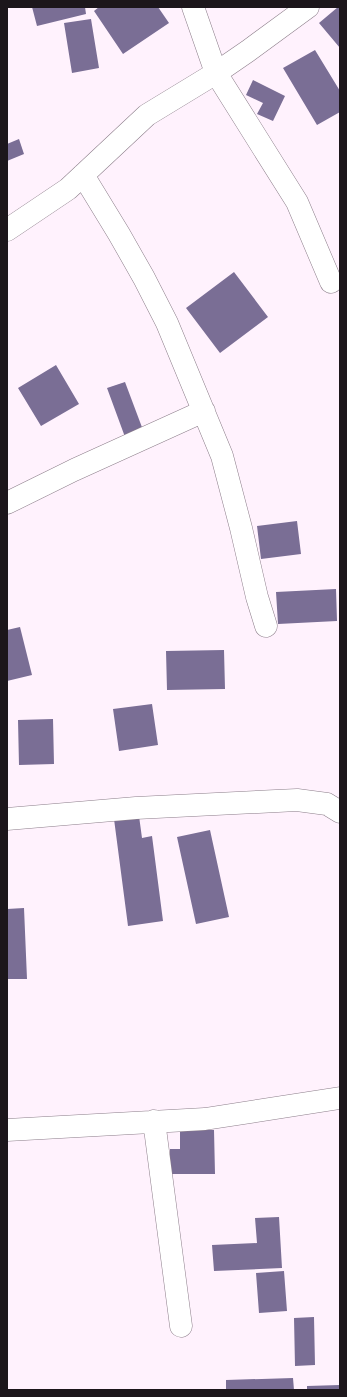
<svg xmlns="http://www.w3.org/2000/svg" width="347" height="1397" font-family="'Space Grotesk',sans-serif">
<rect width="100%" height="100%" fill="#fff2fd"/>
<path fill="#7a6e95" d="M32,7H85L86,14L37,26Z
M99,7H158L169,23L123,54L94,11Z
M338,7H340V48L319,23Z
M91,19L99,68L72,73L64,23Z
M315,50L340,91V112L317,125L283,68Z
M253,80L285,96L273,121L257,114L263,103L246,95Z
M19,139L24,154L7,161V144Z
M234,272L268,317L220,353L186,308Z
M56,365L79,404L41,426L18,388Z
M125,382L143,430L125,437L107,388Z
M297,521L301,554L261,559L257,526Z
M336,589L337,621L278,624L276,592Z
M20,627L32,675L7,681V630Z
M224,650L225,689L167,690L166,651Z
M152,704L158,745L119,751L113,709Z
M53,719L54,764L19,765L18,720Z
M139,816L142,838L152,836L163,921L128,926L114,819Z
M210,830L229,917L196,924L177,837Z
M24,908L27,979H7V909Z
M180,1130H214L215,1174H170V1149H180Z
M279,1217L282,1268L214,1271L212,1245L257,1243L255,1218Z
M284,1271L287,1311L259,1313L256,1273Z
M314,1317L315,1365L295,1366L294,1318Z
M293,1378L294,1390H226V1380Z
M340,1385V1390H307V1386Z"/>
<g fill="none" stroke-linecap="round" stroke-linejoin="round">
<defs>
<path id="minor" d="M193,7L216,73L297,202L331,282
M83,175L119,234L144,278L167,323L222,456L241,528L257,597L266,626
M7,230L68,189L147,115L216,73L248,51L308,7
M7,503L74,470L204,411
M7,819L136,808L297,800L327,804L340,812
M154,1121L181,1326
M7,1130L205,1119L340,1098"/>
</defs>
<use href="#minor" stroke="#8c7e8a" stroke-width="23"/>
<use href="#minor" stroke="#fff" stroke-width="22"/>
</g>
<rect width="347" height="1397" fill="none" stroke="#1c161b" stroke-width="16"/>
</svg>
